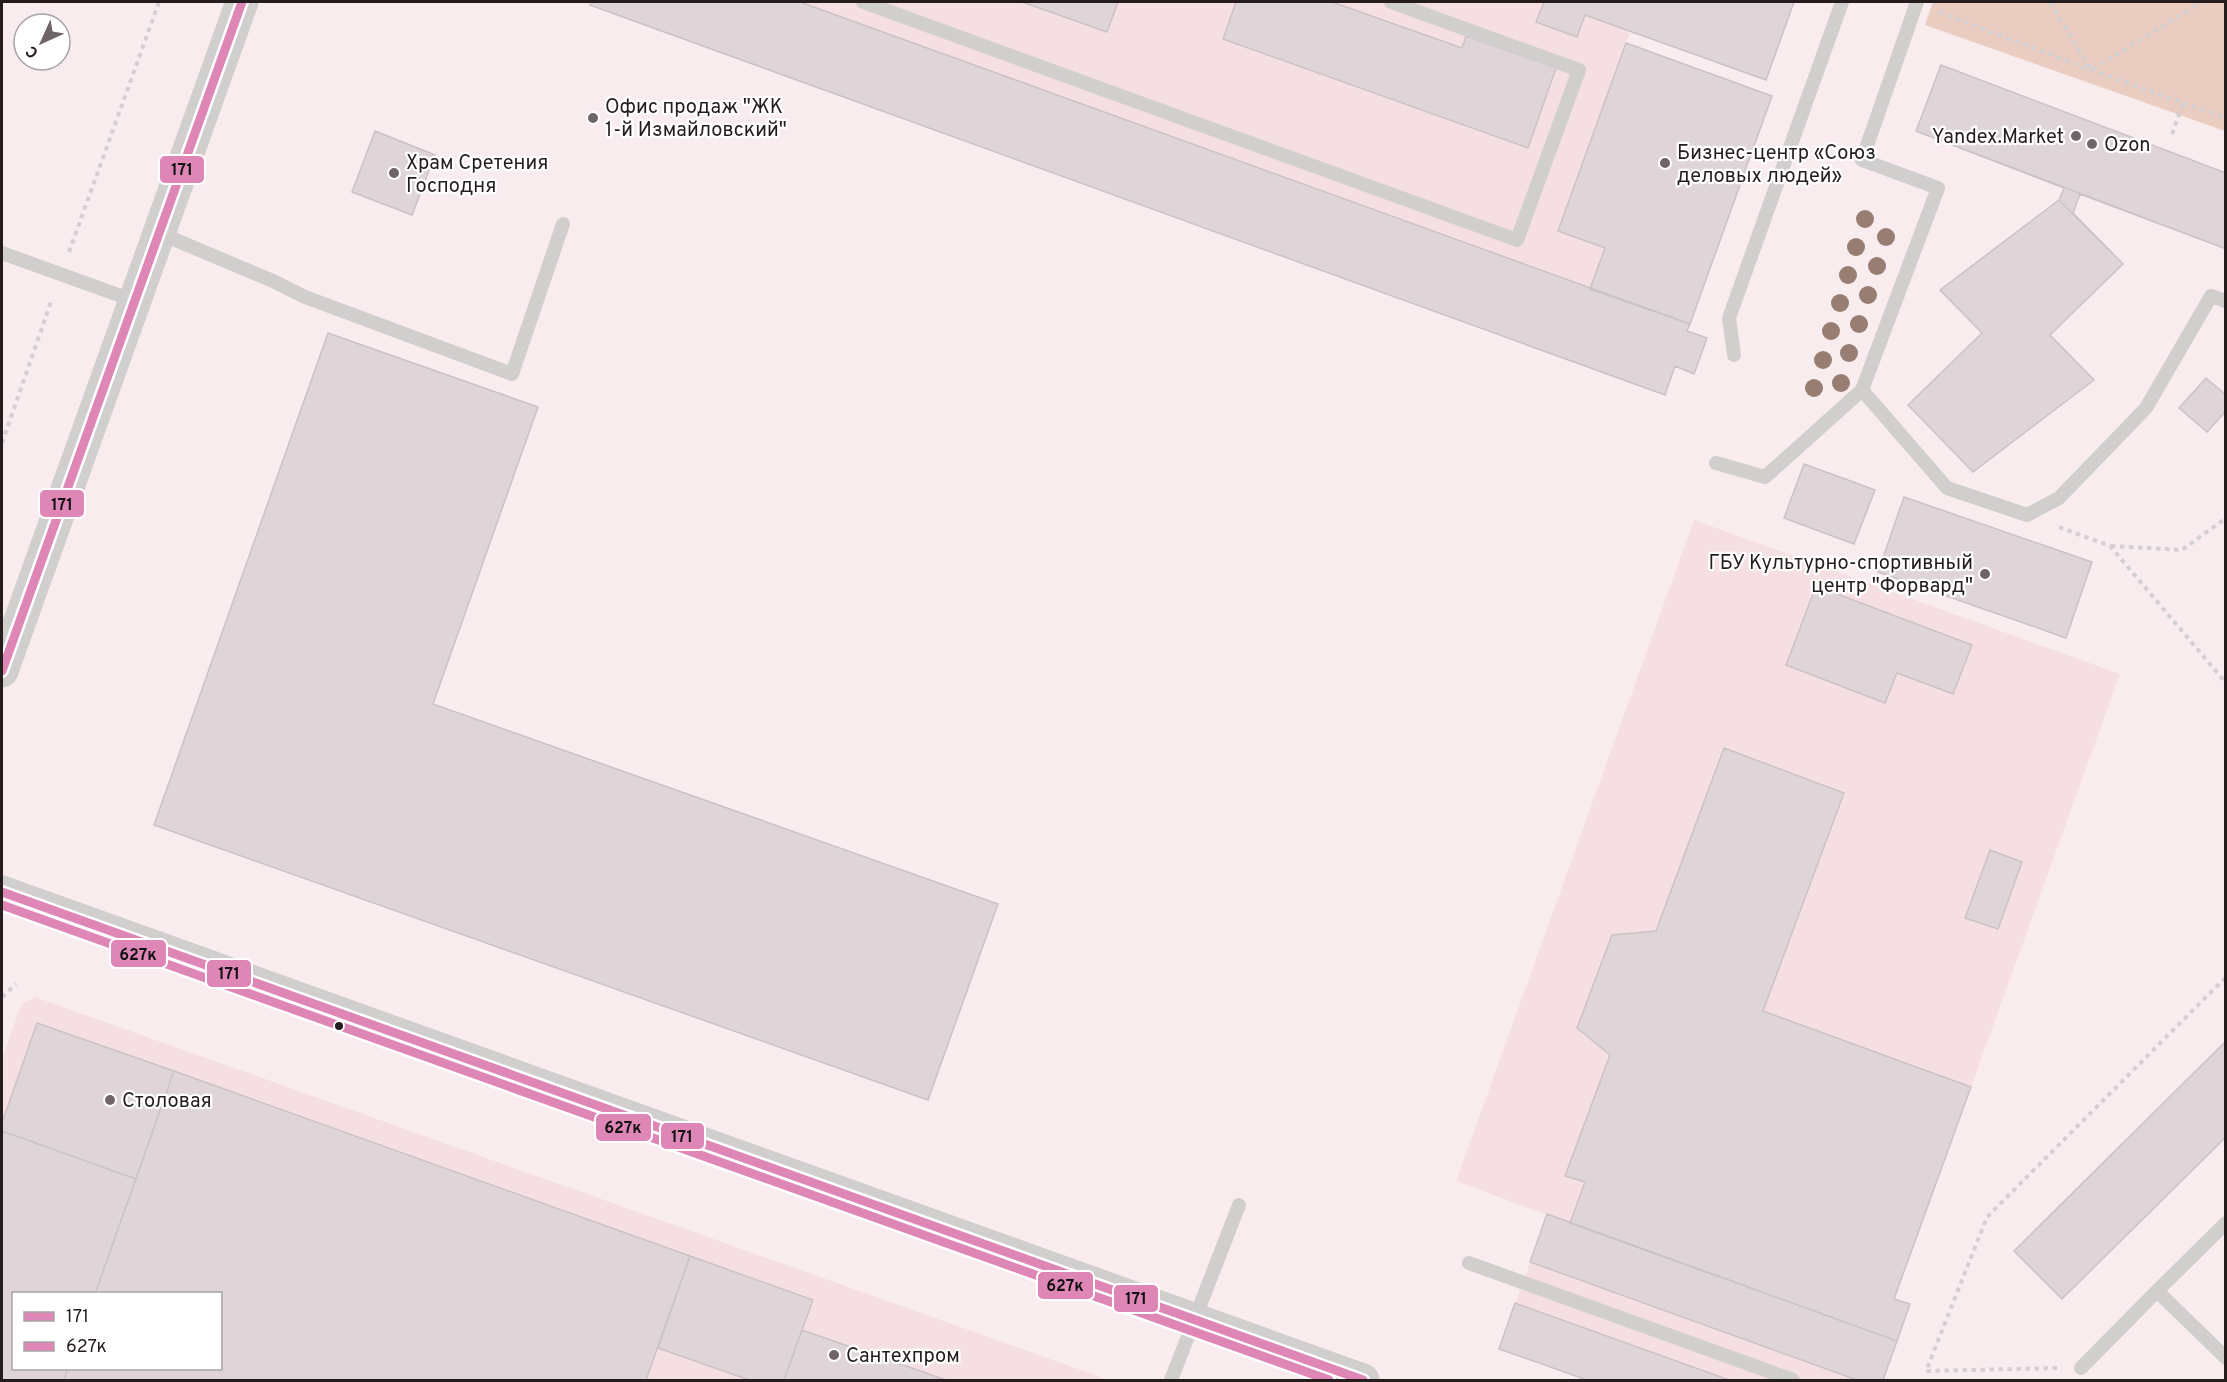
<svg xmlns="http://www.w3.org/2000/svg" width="2227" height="1382" font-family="Overpass,sans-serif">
<rect width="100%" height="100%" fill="#f9ecee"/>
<path fill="#f6dfe2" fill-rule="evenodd" d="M581,2H1794L1766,80L1630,32L1558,231L1605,248L1690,324L1687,331L1707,338L1694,374L1675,366L1665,395Z
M1694,520L2120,674L1895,1298L1910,1304L1883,1380H1587L1499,1349L1547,1215L1456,1181Z
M35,997L1109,1380H2V1059L21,1005ZM14,1294H220V1368H14Z"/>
<path fill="#eacdc0" d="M1933,2H2225V131L1925,25Z"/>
<path fill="#dfd5d9" stroke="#cbc2c5" stroke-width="1.5" d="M591,2H800L1690,324L1687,331L1707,338L1694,374L1675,366L1665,395L590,5Z
M1022,2H1118L1107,32Z
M1236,2H1332L1462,48L1466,36L1556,68L1528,148L1223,39Z
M1544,2H1794L1766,80L1585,15L1577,37L1536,22Z
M1626,43L1772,96L1690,324L1590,289L1605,248L1558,231Z
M1941,65L2226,173V249L1916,131Z
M1941,65L2226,173V249L2080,194L2073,213L2123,264L2050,335L2094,380L1973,472L1908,405L1982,333L1940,290L2059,200L2064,188L1916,131Z
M375,131L435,155L412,215L352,192Z
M2059,200L2123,264L2050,335L2094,380L1973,472L1908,405L1982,333L1940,290Z
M328,333L538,407L433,704L998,904L928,1100L154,825Z
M2206,378L2226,395V411L2207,432L2179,408Z
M1804,464L1875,490L1854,544L1784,518Z
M1904,497L2092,562L2066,638L1878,572Z
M1816,586L1972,645L1953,694L1897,673L1885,703L1786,665Z
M1724,748L1844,793L1763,1011L1971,1087L1894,1299L1910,1304L1897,1341L1570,1223L1585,1182L1565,1176L1610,1055L1577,1028L1612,935L1656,931Z
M1990,850L2022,862L1998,929L1965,918Z
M37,1023L174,1071L136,1179L2,1131V1123Z
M2226,1041V1137L2062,1299L2014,1251Z
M174,1071L690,1256L646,1380H64L68,1368H220V1294H95Z
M2,1131L136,1179L95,1294H14V1368H68L64,1380H2Z
M1547,1214L1897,1341L1883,1380H1857L1530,1262Z
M690,1256L813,1300L784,1380H749L658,1348Z
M1515,1303L1729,1380H1587L1499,1349Z
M802,1330L946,1380H784Z"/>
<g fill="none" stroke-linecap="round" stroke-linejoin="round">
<path stroke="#d4cfd1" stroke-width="4" stroke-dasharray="4.5 4.5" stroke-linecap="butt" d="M2050,2L2091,70L2202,2
M1939,12L2091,70L2226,118
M2172,134L2183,103
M69,252L159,2
M2,443L52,299
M2059,527L2110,546L2226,683
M2111,546L2182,550L2226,518
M2,997L16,984
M2057,1368L1926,1371L1987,1217L2226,977"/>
<path stroke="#d1cece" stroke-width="14" d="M863,2L1517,240L1579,70L1391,2
M1917,2L1862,160L1938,188L1862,390L1947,488L2027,515L2059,498L2146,408L2211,296L2226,301
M159,233L273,281L305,297L512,374L563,224
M2,253L135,301
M1734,355L1729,318L1842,2
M1716,463L1765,477L1862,390
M2226,1223L2157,1291L2226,1358
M1469,1263L1793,1380
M2081,1368L2157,1291
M1171,1380L1239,1205"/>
<path stroke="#d1cece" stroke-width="33" d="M2,671L242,2
M2,892L1363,1380"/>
<defs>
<path id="bus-1" d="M2,671L242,2
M2,892L1363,1380"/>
<path id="bus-2" d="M2,905L1329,1380"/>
</defs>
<use href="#bus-1" stroke="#fff" stroke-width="14"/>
<use href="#bus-2" stroke="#fff" stroke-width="14"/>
<use href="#bus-1" stroke="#de87b7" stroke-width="9"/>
<use href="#bus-2" stroke="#de87b7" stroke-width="9"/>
</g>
<g fill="#977d72">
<circle cx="1865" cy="219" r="9"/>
<circle cx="1886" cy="237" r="9"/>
<circle cx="1856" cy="247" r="9"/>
<circle cx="1877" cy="266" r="9"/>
<circle cx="1848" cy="275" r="9"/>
<circle cx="1868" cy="295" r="9"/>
<circle cx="1840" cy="303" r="9"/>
<circle cx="1859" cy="324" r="9"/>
<circle cx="1831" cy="331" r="9"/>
<circle cx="1849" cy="353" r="9"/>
<circle cx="1823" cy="360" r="9"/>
<circle cx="1841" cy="383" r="9"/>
<circle cx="1814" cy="388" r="9"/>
</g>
<g fill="#6f6567" stroke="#fff" stroke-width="2">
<circle cx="593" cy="118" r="6"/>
<circle cx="2076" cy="136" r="6"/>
<circle cx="2092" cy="144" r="6"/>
<circle cx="1665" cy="163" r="6"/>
<circle cx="394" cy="173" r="6"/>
<circle cx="1985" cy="574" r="6"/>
<circle cx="110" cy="1100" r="6"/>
<circle cx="834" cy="1355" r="6"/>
</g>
<circle fill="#251c1e" stroke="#fff" stroke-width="2" cx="339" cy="1026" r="5"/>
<g text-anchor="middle" stroke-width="4.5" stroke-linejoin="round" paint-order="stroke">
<g font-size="20" fill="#251c1e" stroke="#fff" text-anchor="start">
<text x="605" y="113">Офис продаж "ЖК<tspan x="605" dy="23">1-й Измайловский"</tspan></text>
<text x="2064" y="143" text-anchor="end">Yandex.Market</text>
<text x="2104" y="151">Ozon</text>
<text x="1677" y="159">Бизнес-центр «Союз<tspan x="1677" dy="23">деловых людей»</tspan></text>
<text x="406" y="169">Храм Сретения<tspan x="406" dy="23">Господня</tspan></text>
<text x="1973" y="569" text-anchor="end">ГБУ Культурно-спортивный<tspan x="1973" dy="23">центр "Форвард"</tspan></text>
<text x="122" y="1107">Столовая</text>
<text x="846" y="1362">Сантехпром</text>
</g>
</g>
<g stroke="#fff" stroke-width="2">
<rect x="159" y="155" width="46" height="29" rx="6" fill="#de87b7"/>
<rect x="39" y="489" width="46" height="29" rx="6" fill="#de87b7"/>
<rect x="110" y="939" width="57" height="29" rx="6" fill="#de87b7"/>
<rect x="206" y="959" width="46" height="29" rx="6" fill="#de87b7"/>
<rect x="595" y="1113" width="57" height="29" rx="6" fill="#de87b7"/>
<rect x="660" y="1122" width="45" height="28" rx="6" fill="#de87b7"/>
<rect x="1037" y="1271" width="57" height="29" rx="6" fill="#de87b7"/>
<rect x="1113" y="1284" width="46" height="29" rx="6" fill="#de87b7"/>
</g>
<g font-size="16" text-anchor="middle" font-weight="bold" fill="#111">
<text x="182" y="175">171</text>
<text x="62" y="510">171</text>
<text x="138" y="960">627к</text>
<text x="229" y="979">171</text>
<text x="623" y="1133">627к</text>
<text x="682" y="1142">171</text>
<text x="1065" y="1291">627к</text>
<text x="1136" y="1304">171</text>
</g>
<rect width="2227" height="1382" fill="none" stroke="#251c1e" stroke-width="6"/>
<rect x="12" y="1292" width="210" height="78" fill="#ffffff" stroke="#a8a4a5" stroke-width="1.5"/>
<rect x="24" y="1312" width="30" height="9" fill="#de87b7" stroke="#a8a4a5" stroke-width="1.5"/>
<text x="66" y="1322" font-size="18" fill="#251c1e">171</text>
<rect x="24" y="1342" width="30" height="9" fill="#de87b7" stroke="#a8a4a5" stroke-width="1.5"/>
<text x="66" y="1352" font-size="18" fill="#251c1e">627к</text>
<g transform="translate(42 42) rotate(225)"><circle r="28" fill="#ffffff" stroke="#a8a4a5" stroke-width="1.5"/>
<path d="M0-4.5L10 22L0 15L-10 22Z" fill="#6f6567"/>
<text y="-9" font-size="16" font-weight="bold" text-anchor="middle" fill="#251c1e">С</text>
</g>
</svg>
